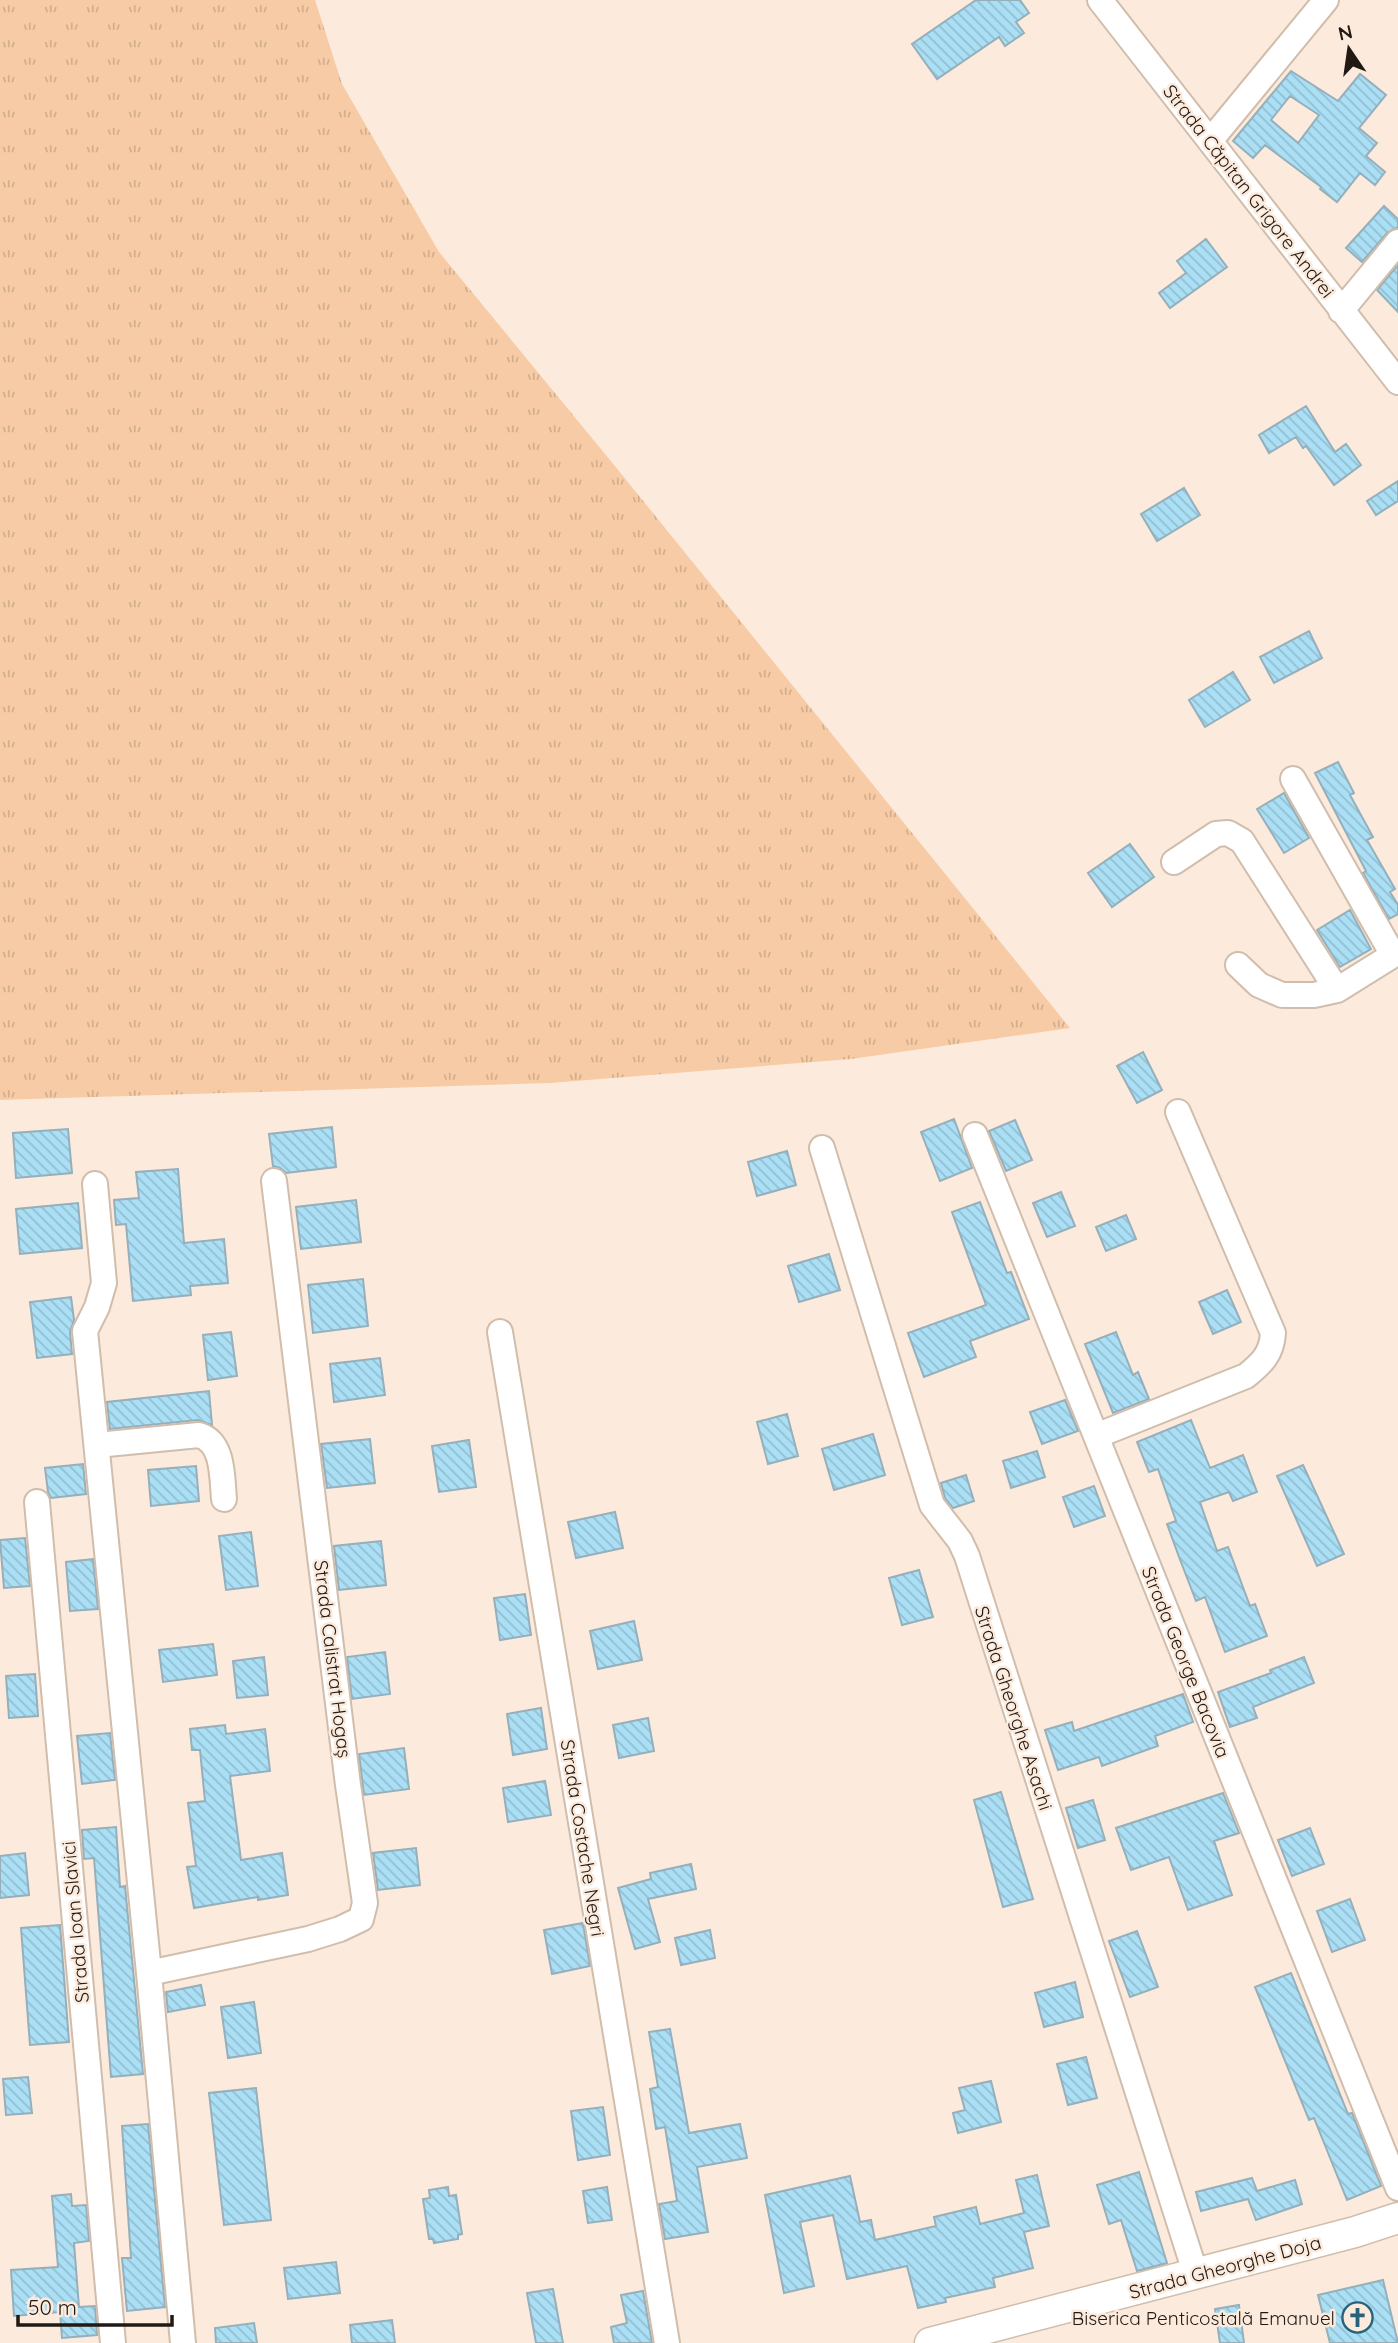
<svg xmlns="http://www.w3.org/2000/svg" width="1398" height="2343" font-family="Quicksand,sans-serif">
<defs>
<pattern id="grass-tufts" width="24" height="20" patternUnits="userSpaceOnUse" patternTransform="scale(1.75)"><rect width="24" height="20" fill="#f7cba5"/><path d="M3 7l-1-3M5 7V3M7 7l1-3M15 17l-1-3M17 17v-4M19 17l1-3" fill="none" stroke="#d3ae8d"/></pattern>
<pattern id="building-back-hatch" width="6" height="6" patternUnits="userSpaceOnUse" patternTransform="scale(1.75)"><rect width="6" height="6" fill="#aadff5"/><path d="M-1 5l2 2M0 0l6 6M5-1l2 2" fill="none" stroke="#92bfd1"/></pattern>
</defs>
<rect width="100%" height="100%" fill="#fcebdd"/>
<path fill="url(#grass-tufts)" d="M0,0H315L342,84L439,252L610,460L1070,1028L851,1059L550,1083L0,1100Z"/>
<path fill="url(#building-back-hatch)" stroke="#95afbb" stroke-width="2" fill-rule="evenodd" d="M976,0H1020L1029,13L1016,22L1024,33L1005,46L999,37L937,79L912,44Z
M1291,71L1338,101L1360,74L1386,95L1359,128L1377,143L1366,156L1385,172L1375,185L1360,173L1337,202L1320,189L1321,187L1265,145L1253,158L1233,141ZM1290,96L1319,115L1298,143L1271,120Z
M1384,206L1398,219V227L1387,233L1362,262L1346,248Z
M1206,239L1227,267L1170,308L1159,293L1186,273L1177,261Z
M1398,265V312L1377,290Z
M1306,406L1335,452L1346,444L1361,465L1334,485L1306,446L1303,448L1296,437L1269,453L1259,435Z
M1398,481V501L1376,515L1367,501Z
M1184,488L1200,515L1157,541L1141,514Z
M1309,631L1322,658L1274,683L1260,657Z
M1233,672L1250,700L1205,727L1189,700Z
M1338,762L1354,793L1350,795L1373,837L1367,840L1395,889L1390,892L1398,905V914L1389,919L1363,873L1366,871L1315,773Z
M1284,793L1309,838L1284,853L1257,809Z
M1130,844L1154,877L1112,907L1088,873Z
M1350,910L1371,949L1340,967L1317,930Z
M1143,1052L1162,1090L1137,1103L1117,1066Z
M954,1119L972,1168L940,1181L921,1132Z
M1015,1120L1032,1160L1006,1171L989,1131Z
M332,1127L336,1167L286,1173L280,1168L273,1166L269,1134Z
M68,1129L72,1173L16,1178L13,1133Z
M787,1151L796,1185L757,1196L748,1162Z
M178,1169L184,1243L224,1239L228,1283L190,1286L191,1295L133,1301L126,1224L116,1225L114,1200L139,1198L136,1172Z
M1061,1192L1075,1226L1047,1237L1033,1203Z
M356,1200L361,1242L301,1249L296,1207Z
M980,1202L1007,1273L1011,1272L1029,1319L970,1341L976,1357L924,1377L908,1333L986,1305L952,1212Z
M78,1203L82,1248L20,1254L16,1209Z
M1126,1215L1136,1239L1106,1251L1096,1227Z
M829,1254L840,1290L799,1302L788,1266Z
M363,1279L368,1326L313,1333L308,1285Z
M1227,1290L1241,1322L1213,1334L1199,1302Z
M71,1297L74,1320L70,1332L72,1354L37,1358L30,1302Z
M231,1332L237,1376L208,1380L203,1335Z
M1116,1332L1133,1375L1138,1372L1149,1399L1113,1413L1085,1344Z
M380,1358L385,1395L334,1402L330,1364Z
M209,1391L212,1425L198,1420L110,1429L107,1402Z
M1065,1400L1078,1431L1042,1444L1030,1412Z
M787,1414L798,1456L768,1464L757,1422Z
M1191,1420L1210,1468L1243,1455L1257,1492L1233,1501L1229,1492L1200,1502L1217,1551L1228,1547L1250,1606L1255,1604L1267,1636L1225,1652L1205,1597L1196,1601L1179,1557L1167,1524L1176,1521L1158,1469L1149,1472L1137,1442Z
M873,1434L885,1475L834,1490L822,1449Z
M370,1439L375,1483L327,1488L321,1444Z
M469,1440L476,1487L439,1492L432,1446Z
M1037,1451L1045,1477L1011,1488L1003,1461Z
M83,1464L86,1494L51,1498L48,1492L45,1468Z
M1303,1465L1344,1554L1317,1566L1277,1476Z
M196,1466L199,1501L151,1506L148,1470Z
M966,1475L974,1501L953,1508L945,1498L941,1483Z
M1094,1486L1105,1516L1074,1527L1063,1497Z
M615,1512L623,1548L576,1558L568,1522Z
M251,1532L258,1586L226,1590L219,1536Z
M25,1538L30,1586L4,1588L0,1540Z
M381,1541L386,1585L339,1590L334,1546Z
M93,1559L98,1609L70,1611L66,1562Z
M919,1570L933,1617L902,1625L889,1578Z
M525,1594L531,1635L500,1640L494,1598Z
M634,1621L642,1660L598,1669L590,1631Z
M213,1644L217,1675L163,1682L159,1650Z
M385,1652L390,1694L352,1699L347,1657Z
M264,1657L268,1695L237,1698L233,1661Z
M1304,1657L1314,1683L1253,1707L1257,1718L1230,1727L1218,1692L1271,1673L1270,1670Z
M35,1674L38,1716L9,1718L6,1676Z
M1183,1694L1193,1722L1155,1736L1158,1746L1102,1766L1099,1757L1058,1770L1045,1730L1072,1722L1074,1731Z
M541,1708L547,1749L513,1755L507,1714Z
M648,1718L654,1751L619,1758L613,1725Z
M225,1725L226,1734L265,1729L270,1771L230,1776L241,1860L282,1853L288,1895L258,1900V1897L194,1908L187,1867L196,1866L188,1803L205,1801L200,1750H192L190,1729Z
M110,1733L115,1780L82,1784L77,1736Z
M404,1748L409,1789L364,1795L359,1754Z
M545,1781L551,1815L508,1822L503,1788Z
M1001,1792L1033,1899L1003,1907L974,1800Z
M1223,1793L1239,1833L1214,1841L1232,1895L1188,1910L1169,1857L1131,1870L1116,1828Z
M1093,1800L1105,1840L1078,1848L1066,1808Z
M116,1827L120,1887L125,1886L143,2074L111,2077L94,1858L84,1859L82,1830Z
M1310,1828L1324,1864L1292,1876L1278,1840Z
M416,1848L420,1885L378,1890L373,1853Z
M25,1853L29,1895L0,1898V1856Z
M691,1864L696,1889L648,1899L660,1942L635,1949L618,1888L651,1879L650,1873Z
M1350,1899L1365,1940L1332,1952L1317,1911Z
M583,1923L590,1966L552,1974L544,1930Z
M60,1925L69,2042L30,2045L21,1928Z
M710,1930L715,1958L681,1965L675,1938Z
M1137,1931L1158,1987L1130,1997L1109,1941Z
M1291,1973L1348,2114L1352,2113L1381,2186L1347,2200L1314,2118L1309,2120L1255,1987Z
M1075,1982L1083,2017L1044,2027L1035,1993Z
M201,1985L205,2005L168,2012L166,1992Z
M254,2002L261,2053L228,2058L221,2007Z
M670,2029L689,2133L740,2124L747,2158L697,2167L708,2232L665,2239L659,2204L677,2201L665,2127L656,2129L650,2089L658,2087L649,2032Z
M1086,2057L1097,2098L1068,2105L1057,2064Z
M28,2077L32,2113L6,2115L3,2079Z
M991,2081L1001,2122L958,2133L953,2113L965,2110L959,2088Z
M256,2088L271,2220L224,2225L209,2093Z
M603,2107L610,2155L578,2160L571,2111Z
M148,2124L165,2307L127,2311L122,2258H131L122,2126Z
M1139,2172L1167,2263L1137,2271L1121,2220L1109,2224L1097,2185Z
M1037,2175L1049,2226L1024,2232L1033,2268L993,2278L995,2287L945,2298L946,2302L918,2308L907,2266L847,2279L833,2215L800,2222L814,2286L784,2293L765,2195L850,2176L860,2222L871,2220L875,2240L936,2226L934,2217L976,2207L980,2224L1024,2213L1016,2180Z
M1252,2178L1257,2191L1295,2180L1302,2204L1256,2220L1248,2199L1201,2211L1196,2192Z
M448,2187L449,2196L456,2195L462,2234L458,2235V2239L434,2243L433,2239H429L423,2199L430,2198L429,2190Z
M607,2187L612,2220L588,2223L583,2191Z
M71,2194L72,2206L86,2205L89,2241L74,2243L79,2307L95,2306L97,2335L62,2338L60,2312L14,2316L11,2270L58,2267L52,2196Z
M336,2262L340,2293L288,2299L284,2268Z
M1383,2280L1398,2343H1330L1318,2295Z
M553,2289L563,2343H536L527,2293Z
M643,2291L652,2343H614L611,2327L627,2323L621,2295Z
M1239,2305L1244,2343H1220L1215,2309Z
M392,2320L395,2343H352L350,2325Z
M254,2323L257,2343H216L215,2328Z"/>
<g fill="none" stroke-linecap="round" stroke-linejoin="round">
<defs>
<path id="minor" d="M1100,0L1398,382
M1210,141L1326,0
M1341,311L1398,242
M1293,779L1393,955
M1174,862L1216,834L1228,833L1242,841L1337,990
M1238,965L1259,985L1282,995H1314L1337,990L1398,952
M975,1135L1398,2188
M822,1148L932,1505L960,1541L967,1556L1196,2275
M95,1184L104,1283L97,1307L85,1331L149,1973L183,2343
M500,1332L667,2343
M1096,1436L1246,1376C1261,1364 1272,1354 1273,1333L1178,1112
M97,1445L199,1435C224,1442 222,1478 224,1499
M37,1502L113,2343
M149,1973L308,1939L340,1929L361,1919L365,1903L348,1785L274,1181"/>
<path id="tertiary" d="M930,2343L1355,2232L1398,2218"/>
</defs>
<use href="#minor" stroke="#d1bdab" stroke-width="28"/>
<use href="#tertiary" stroke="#d1bdab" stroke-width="33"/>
<use href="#minor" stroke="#fff" stroke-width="24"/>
<use href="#tertiary" stroke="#fff" stroke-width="30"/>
</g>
<defs>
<symbol id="church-ring" viewBox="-11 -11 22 22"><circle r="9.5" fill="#fcebdd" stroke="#26637a" stroke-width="1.5"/><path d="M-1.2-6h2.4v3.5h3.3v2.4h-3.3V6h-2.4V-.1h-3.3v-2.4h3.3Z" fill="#26637a"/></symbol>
</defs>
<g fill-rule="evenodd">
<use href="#church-ring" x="1340" y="2300" width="35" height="35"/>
</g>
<g text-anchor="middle" stroke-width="5" stroke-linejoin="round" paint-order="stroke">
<g font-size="19" fill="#211913" stroke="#fcebdd">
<text transform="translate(1249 191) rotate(52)" y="7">Strada Căpitan Grigore Andrei</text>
<text transform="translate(333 1659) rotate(83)" y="7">Strada Calistrat Hogaș</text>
<text transform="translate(1186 1662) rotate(68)" y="7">Strada George Bacovia</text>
<text transform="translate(1014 1708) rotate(72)" y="7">Strada Gheorghe Asachi</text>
<text transform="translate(583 1838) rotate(81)" y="7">Strada Costache Negri</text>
<text transform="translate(75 1922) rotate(-95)" y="7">Strada Ioan Slavici</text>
<text transform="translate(1225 2267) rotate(-15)" y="7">Strada Gheorghe Doja</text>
</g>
<g font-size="19" fill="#211913" stroke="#fcebdd" text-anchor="end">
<text x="1335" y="2325">Biserica Penticostală Emanuel</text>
</g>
</g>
<g transform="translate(1349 49) rotate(347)" stroke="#fcebdd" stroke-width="5" paint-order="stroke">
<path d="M0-5L12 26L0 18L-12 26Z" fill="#211913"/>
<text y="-10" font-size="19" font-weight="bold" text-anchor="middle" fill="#211913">N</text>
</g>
<path d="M18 2315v10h154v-10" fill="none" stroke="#211913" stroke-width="3.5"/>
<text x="28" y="2315" font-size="21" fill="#211913" stroke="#fcebdd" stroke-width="5" paint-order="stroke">50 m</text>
</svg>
